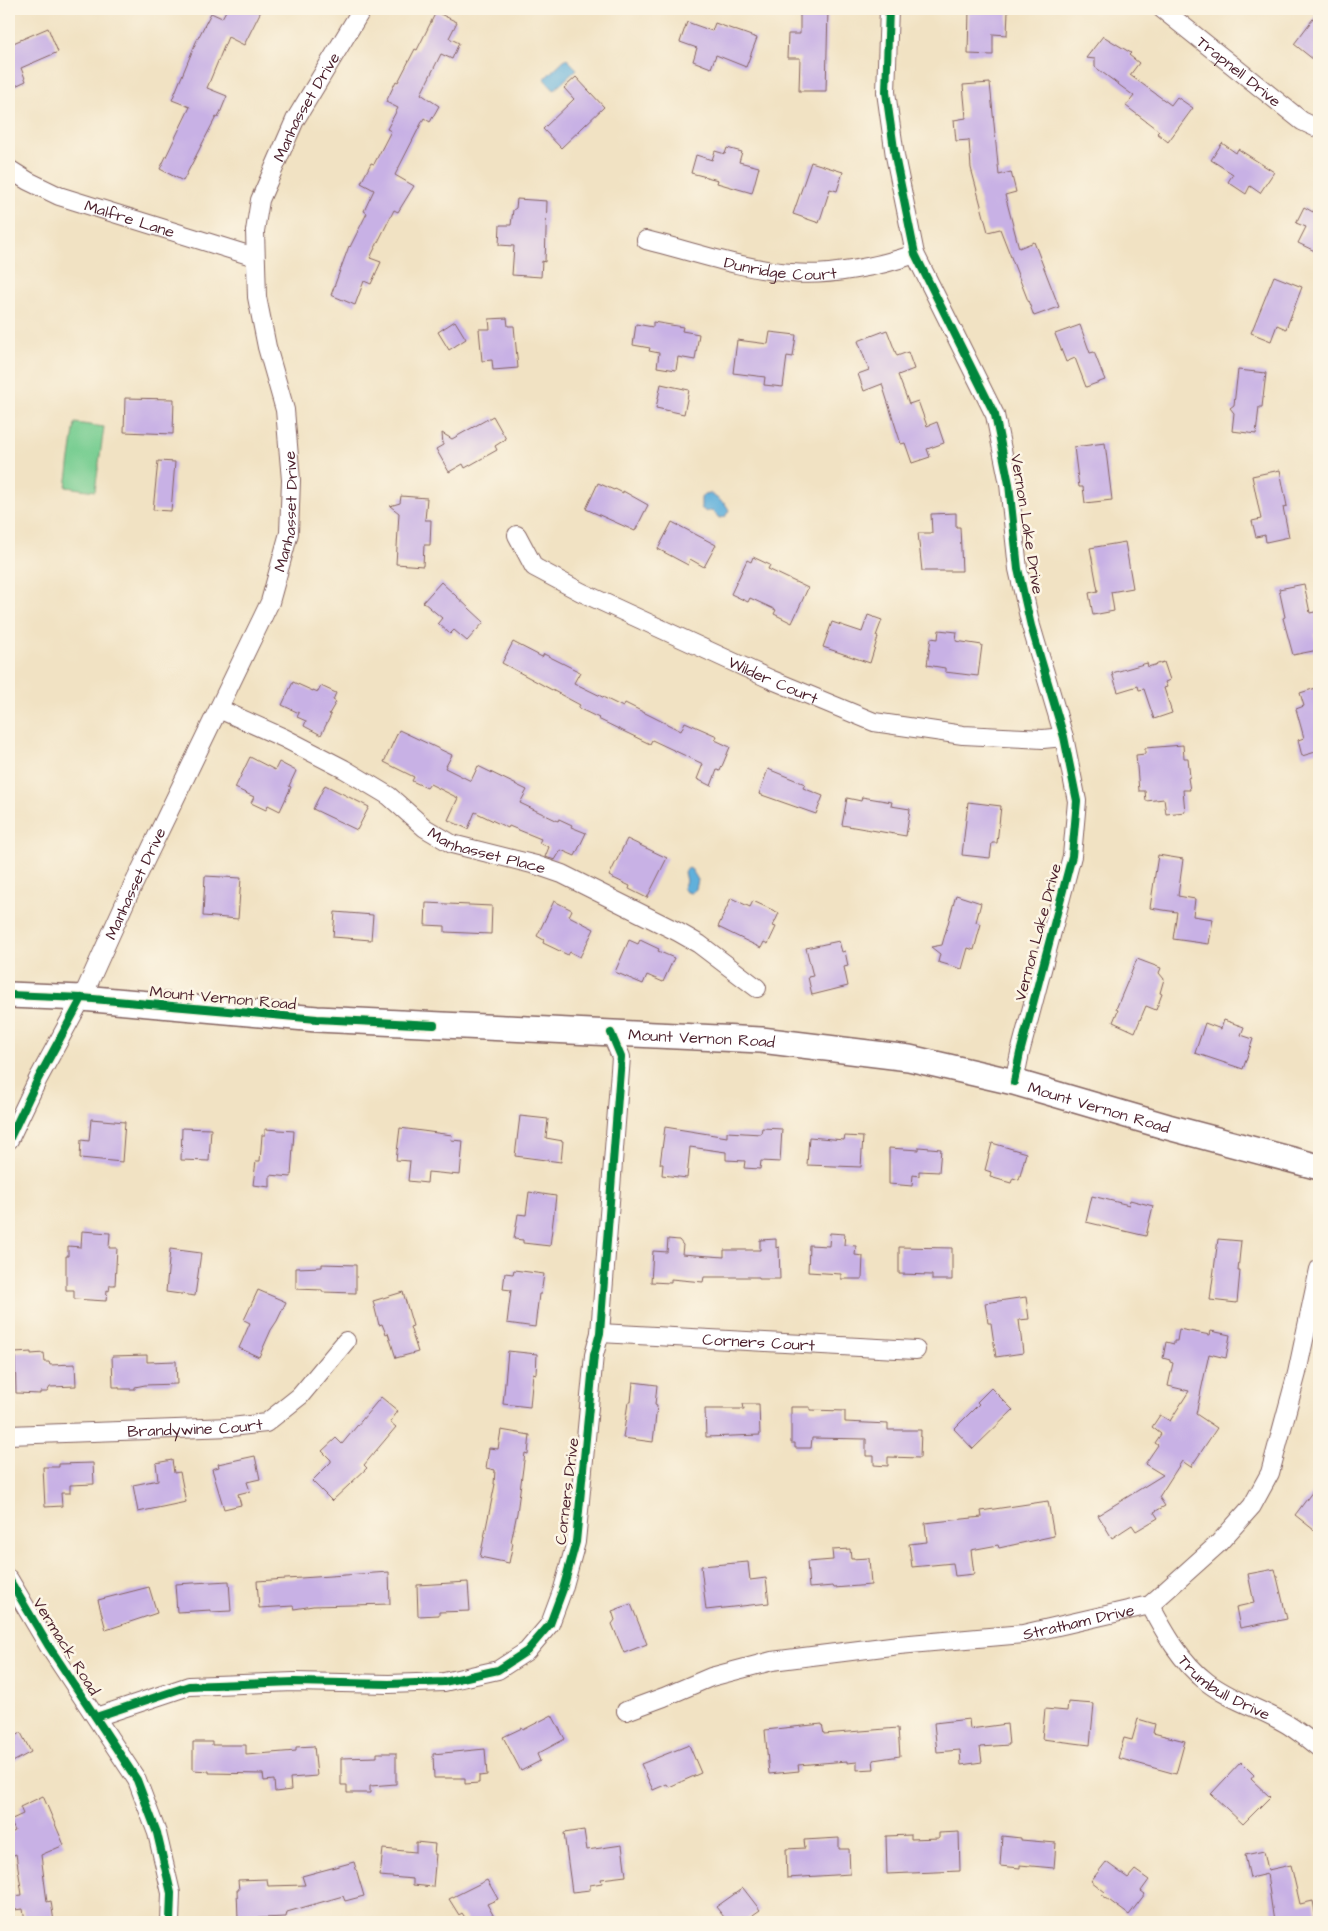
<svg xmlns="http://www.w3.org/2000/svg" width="1328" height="1931" font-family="'Architects Daughter',sans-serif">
<rect width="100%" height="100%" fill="#fcf5e5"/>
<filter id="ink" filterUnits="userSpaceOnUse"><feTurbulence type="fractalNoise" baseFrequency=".02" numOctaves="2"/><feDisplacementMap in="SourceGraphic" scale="10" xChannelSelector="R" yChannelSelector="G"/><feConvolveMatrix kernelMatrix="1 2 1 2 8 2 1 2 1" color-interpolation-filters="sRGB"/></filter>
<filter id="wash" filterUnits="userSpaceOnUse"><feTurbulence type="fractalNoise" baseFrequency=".0096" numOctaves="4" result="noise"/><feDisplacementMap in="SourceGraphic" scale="20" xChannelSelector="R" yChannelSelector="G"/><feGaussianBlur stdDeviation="1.12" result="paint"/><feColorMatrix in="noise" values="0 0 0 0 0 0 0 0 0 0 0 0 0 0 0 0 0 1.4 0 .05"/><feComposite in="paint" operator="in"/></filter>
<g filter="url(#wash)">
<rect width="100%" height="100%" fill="#f1e2c3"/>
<path fill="#77cd91" stroke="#60765e" d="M75,423L104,427L95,491L66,487Z"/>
<path fill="#60b0db" stroke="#556883" d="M566,58L577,69L554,90L544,79Z
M710,493L726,505L729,510L725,517L719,518L712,510L706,512L701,508V498L704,494Z
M689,868L692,870L698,880L696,889L691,893L686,892L683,888L686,881L684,872Z"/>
<g id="blocks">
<path fill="#c8b1e5" d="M227,9H262L244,45L228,37L207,88L227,96L218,118L216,117L183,181L160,169L190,107L172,100L196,42L211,13L222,18Z
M800,9H828L826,91H799L800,58H787L788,34H800Z
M969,9H994V11H1008L1007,35L993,34V55L968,54Z
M1319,11V64L1294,44Z
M436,12L457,22L449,38L459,43L452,59L441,54L421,94L439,106L430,122L424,118L395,175L414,186L398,212L394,210L370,258L381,262L371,284L364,281L355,305L331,295L349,246L350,247L367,213L364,211L374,190L361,183L371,163L374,164L391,131L387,129L398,108L386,102L396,81L398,82L415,49L417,50Z
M687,22L712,31L715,23L757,38L746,67L716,55L711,68L693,61L697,48L680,42Z
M48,28L58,52L21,68L26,81L9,89V40L11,44Z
M1103,36L1131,53L1129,55L1139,63L1130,75L1171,105L1177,97L1193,108L1168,142L1157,133L1159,131L1126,106L1134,96L1095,67V59L1086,58Z
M576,77L604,107L561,148L543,129L574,99L564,88Z
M990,83L999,175L1011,172L1016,192L1005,195L1019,248L1034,242L1059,307L1034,316L1000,229L988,232L971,168L969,140L956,141L954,120L966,118L963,85Z
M1222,143L1236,153L1238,149L1274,172L1260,193L1250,186L1246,194L1228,182L1233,174L1211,160Z
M727,148L742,152L739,162L759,167L752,193L717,183L718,180L691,173L696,155L712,160L715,151L725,154Z
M811,162L843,172L837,191L830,189L819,223L793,214Z
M517,199L547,201L545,262L542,261L541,277L512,275L514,246L499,245L500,225H511L513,210L516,208Z
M1319,200V253L1298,243L1306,227L1296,223L1304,207L1313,212Z
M1274,276L1302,287L1286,329L1277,325L1271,341L1251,333Z
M507,318L508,326H514L518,368L493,370L492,360L482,361L479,329H490L489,319Z
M455,321L466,339L449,350L438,332Z
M653,322L683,327L682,331L699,334L695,360L678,357L676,370L657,367L659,353L649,351L650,348L633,345L636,324L653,327Z
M1080,325L1090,353L1094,352L1105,380L1086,387L1075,358L1066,362L1055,334Z
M887,330L897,356L908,352L914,369L898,375L909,404L918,401L927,426L937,422L944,443L927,449L930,457L912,463L905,443L901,444L882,384L864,391L858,374L869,370L858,341Z
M770,332L796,335L793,357L787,356L783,387L764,385L765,377L733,373L737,340L768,344Z
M1238,370L1266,373L1262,407H1259L1256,434L1232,431L1234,413L1230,408L1234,405Z
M661,384L689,390L684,414L656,408Z
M125,398L174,399L173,434L124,432Z
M493,416L506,439L495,446L497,450L465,468L463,464L449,472L436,449L443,445L442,433L452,439Z
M1105,443L1112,500L1085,503L1083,487H1079L1074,447Z
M158,461L175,462L171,511L153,510Z
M1280,470L1287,506L1283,507L1289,537L1266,542L1265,535L1256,537L1252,521L1261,519L1252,476Z
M598,483L614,490L615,489L623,493V491L648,505L635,531L586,509Z
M401,496L427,498L425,520H431L430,545H424L423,566L396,564L399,513L390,506L400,503Z
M956,513V527H960L962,571H922L918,533H932L931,514Z
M672,522L716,545L704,567L690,559L688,565L658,549Z
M1125,542L1133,588L1111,592L1114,611L1093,615L1089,593L1098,591L1090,548Z
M753,557L770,565L768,569L808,588L792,623L774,614L776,610L750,598L748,602L731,594L747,560L751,562Z
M441,582L484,622L467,641L454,630L450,634L438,623L442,618L423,602Z
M1304,584L1310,613L1319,611V633L1314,634L1318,650L1293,655L1283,618L1285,617L1279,589Z
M868,615L882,620L876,636L878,637L870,663L823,647L832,622L862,632Z
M939,630L957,632L956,641L982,645L978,676L945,672V668L927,665L931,638L938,639Z
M513,642L542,657L544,654L580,672L574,683L623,707L625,703L681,731L685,722L717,736L715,740L730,747L720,771L717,770L711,786L697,779L703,764L652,740L650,744L598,719L599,718L578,708L580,705L502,663Z
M1164,662L1170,680L1165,682L1167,687L1164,688L1172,713L1154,719L1144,689L1139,690L1138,686L1118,692L1112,673L1147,663L1148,667Z
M293,682L313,691V690L318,692L321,686L336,693L333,700L336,702L329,714L331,715L321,735L304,726L306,721L297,717L299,713L282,705Z
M1319,687V751L1302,756L1298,740L1304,738L1296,709L1304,706L1300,693Z
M399,730L452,755L445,768L471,781L478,766L527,790L520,803L558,821L559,819L572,825L571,827L586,833L575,856L561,850L555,860L545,857L549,847L539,843L541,839L509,826L508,828L475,812L468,829L448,820L458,798L430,784L427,788L412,781L414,777L384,762Z
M1183,745L1184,758H1188L1190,777L1188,778L1190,790H1183L1185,812L1166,814L1164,799L1146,801L1145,791H1139L1136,755L1145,754V748Z
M250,757L275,770L279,762L296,771L289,786L291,787L280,811L268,805L266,810L251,803L254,797L235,788Z
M768,769L805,784L803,788L823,796L816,814L759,794Z
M325,785L369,807L357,830L313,809Z
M862,797L892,802L891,806L910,809L906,836L842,825L847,798L861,801Z
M968,802L1001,806L997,843H992L990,858L962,855Z
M627,839L667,858L647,898L629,889L630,886L609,876Z
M1158,855L1183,859L1178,896L1195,899L1193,916L1213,919L1209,944L1173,939L1177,912L1150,908Z
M205,876L241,878L238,919L203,916Z
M956,895L981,903L976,922L981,924L974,950L968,948L962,969L938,962L940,954L931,947L942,945Z
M731,898L750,907L753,901L779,913L773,926L776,927L768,944L764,942L761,948L718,927Z
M554,901L572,910L569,916L594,929L580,957L570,952L568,955L543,943L544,940L537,936Z
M426,903L492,906L491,934L445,932V926L425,925Z
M335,912L373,915L371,940L333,937Z
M629,940L638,944L640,940L659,949L658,951L674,958L663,982L647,975L643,984L615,972Z
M839,941L842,952L845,951L848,966L844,967L848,986L812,995L808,977L813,976L806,948Z
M1137,959L1161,968L1159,973L1164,979L1160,993L1162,994L1156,1010L1146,1006L1135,1032L1113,1022L1118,1010L1116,1009Z
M1224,1020L1244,1027L1241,1035L1253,1039L1243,1069L1195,1053L1205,1023L1221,1029Z
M520,1116L548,1119L546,1138L563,1141L561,1162L515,1156Z
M91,1119L125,1122L122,1162L80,1158L81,1140L89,1141Z
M665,1127L727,1137V1132L761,1134L762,1128L782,1129L780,1162L761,1161L760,1169L744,1168L745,1161L726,1160V1152L690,1147L687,1178L662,1175L663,1164H660Z
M182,1128L211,1129L209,1161L181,1160Z
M400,1128L452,1135L451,1140L463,1141L460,1175L428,1172L427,1183L408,1181L410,1161L396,1160Z
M265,1129L294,1131L291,1177L270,1175V1187L253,1185L256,1161H260L262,1135H265Z
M845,1136L863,1137L861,1167L807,1165L809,1137L844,1140Z
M992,1143L1026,1153L1019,1180L1013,1178L1011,1183L990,1177L991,1172L985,1170Z
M919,1147L941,1149L939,1172L919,1171V1176L913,1175L912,1186L889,1184V1148L919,1150Z
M529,1192L556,1196L550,1246L523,1243V1240L514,1239L518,1214L526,1215Z
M1092,1196L1129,1205L1130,1200L1153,1206L1146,1236L1086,1222Z
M82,1231L110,1233L109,1248H117L115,1285H110L109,1291L107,1290L106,1301L74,1299V1290H66V1256H68V1246L81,1247Z
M830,1233L845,1234L844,1245L856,1246L855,1255L863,1256L862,1279H841V1274L808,1272L809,1245L829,1246Z
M668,1239L679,1240L683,1245L682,1254L724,1257V1250H760V1240L776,1239V1248L779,1247L780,1279H759V1277H704L703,1282L671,1279V1283L651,1282L653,1251L667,1252Z
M1218,1239L1241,1241L1238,1271H1240L1237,1303L1210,1300Z
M899,1247L952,1248V1280H932V1275L899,1274Z
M170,1249L201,1253L195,1296L166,1292Z
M322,1264L356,1265V1293L322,1292V1290L296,1289V1268L322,1267Z
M514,1270L544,1274L541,1294H539L535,1327L507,1323L511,1290L503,1289L505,1273L513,1274Z
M258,1290L286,1302L277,1321L271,1330L259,1357L239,1348L250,1323L244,1320Z
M403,1292L413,1326L410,1327L418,1352L396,1358L388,1333L386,1334L382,1324L379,1325L373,1301Z
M1026,1297L1029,1319L1019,1320L1023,1353L996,1357L991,1323H988L985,1303Z
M1179,1329L1210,1335L1211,1331L1230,1335L1226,1358L1209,1354L1196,1414L1217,1428L1191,1467L1182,1461L1159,1497L1165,1506L1154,1512L1158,1518L1136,1531L1132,1525L1112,1538L1098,1515L1163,1475L1145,1464L1158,1445L1155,1443L1161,1434L1152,1427L1160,1415L1170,1421L1189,1391L1168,1386L1173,1363L1170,1362V1360L1163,1358L1166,1342L1174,1344V1341H1177Z
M508,1351L537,1354L536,1374L533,1373L530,1407L503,1404Z
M31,1352V1354L44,1353L45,1362H49L50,1365L75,1364L76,1386L50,1387L47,1392H40V1394L16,1393L15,1353Z
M147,1355V1362L176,1361L177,1384L145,1385L135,1387V1389H119V1387H113L112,1356Z
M633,1382L657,1385L655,1405L657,1406L653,1442L623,1438L628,1402H631Z
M991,1388L1013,1410L973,1449L954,1429L979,1404L977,1402Z
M381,1397L398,1411L390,1422L396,1427L364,1465L367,1468L332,1501L312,1481L331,1462V1460L322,1451L336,1438L342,1444Z
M743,1404H759L760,1435L706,1437L705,1409H744Z
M791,1407H810V1410L845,1411V1422L888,1424V1430H921L920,1458L888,1457V1466L874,1465V1456H866V1439L812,1438L811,1448H795V1443H791Z
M501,1430L530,1435L528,1454L525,1453L517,1513L511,1542L513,1543L509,1563L480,1557L495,1484H494L495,1470L486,1468L489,1448L498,1449Z
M255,1456L260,1479L247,1482L250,1491L238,1494L241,1505L224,1509L212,1469L219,1467L218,1464Z
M172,1460L174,1473L180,1472L186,1502L138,1512L133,1485L158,1480L156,1463Z
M93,1463L94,1484L70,1485V1493H61L62,1506L45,1507L43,1467H59V1464Z
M1319,1483V1534L1295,1515Z
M1048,1501L1054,1536L999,1548L998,1545L971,1550L974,1574L955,1576L953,1563L912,1567L909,1544L927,1542L925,1523L982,1517L981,1511Z
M850,1549L851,1559L869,1558L871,1585L834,1588L833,1586L809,1588L807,1562L833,1560L832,1550Z
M748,1562L750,1580L766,1578L769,1603L706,1610L701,1566Z
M1275,1569L1287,1619L1240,1628L1236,1607L1254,1603L1248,1574Z
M389,1572L390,1604L313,1606L294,1609L293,1606L259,1608L257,1581Z
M229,1581L231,1611L211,1612V1610L177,1612L175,1584Z
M468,1582L470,1611L439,1612V1615L418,1616L417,1585Z
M149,1587L157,1613L106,1630L98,1600Z
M631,1604L647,1644L624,1653L612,1624L615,1620L612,1611Z
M1068,1702L1094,1704L1090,1745L1042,1739L1045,1709L1067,1711Z
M552,1715L565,1739L537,1754L540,1761L521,1771L503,1737L522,1728L523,1730Z
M969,1719L970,1729L1007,1724L1009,1745L980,1747L982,1762L961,1765L960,1750L937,1752L934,1723Z
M1138,1719L1155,1724L1153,1733L1185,1741L1176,1774L1118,1758L1124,1738L1132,1740Z
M822,1724L824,1734L898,1728L900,1756L873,1760L874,1769L857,1770V1762L847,1763V1761L798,1765L799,1771L769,1774L765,1730Z
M21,1733L31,1752L9,1764V1740Z
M193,1742H212V1745H246V1755L296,1751V1747L314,1746L317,1776L290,1778L291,1790L275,1792L274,1780L264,1781L263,1774L209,1773V1771L193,1770Z
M689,1745L701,1773L669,1787L667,1784L653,1790L641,1764Z
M485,1749L487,1775L479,1776V1783L465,1784V1778H434L433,1754Z
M377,1753H396V1784L370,1786V1793H347V1785H341V1758L377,1757Z
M1241,1762L1254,1775L1251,1779L1270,1797L1243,1824L1211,1794Z
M43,1796L64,1845L41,1855L47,1902L51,1901L54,1922H25L23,1909L14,1910L12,1896L22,1895L16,1854L9,1857V1834L15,1831L10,1820L23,1814L20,1807Z
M584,1830L587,1850L622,1845L626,1876L601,1879L602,1883L590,1885V1890L572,1892L564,1833Z
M959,1832L960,1871L887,1874L886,1836L911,1835V1839L939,1838V1833Z
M1002,1836L1021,1838V1840L1056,1843L1054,1868L1020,1865V1868L1000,1866Z
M839,1838V1849H849L850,1874L787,1878L786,1849L805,1848L804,1840Z
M416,1842L435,1844L434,1854H436L433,1887L413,1885V1879L380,1876L383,1849L416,1852Z
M1264,1851L1268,1870L1291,1865L1300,1904L1313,1901L1317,1922H1274L1267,1874L1250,1878L1245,1855Z
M354,1862L364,1896L345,1901L343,1896L287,1912L286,1917L238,1919L237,1890H239L238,1880L267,1879L268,1886L305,1885L302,1876Z
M1106,1862L1128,1878L1135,1870L1149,1880L1141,1891L1145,1894L1129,1915L1102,1895L1105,1892L1091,1881Z
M487,1880L498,1899L487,1904L497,1922H468L462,1913L459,1915L449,1899Z
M743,1888L760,1910L743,1922H728L716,1907Z"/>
</g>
</g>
<g filter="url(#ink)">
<use href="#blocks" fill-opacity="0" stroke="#846360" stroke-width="1"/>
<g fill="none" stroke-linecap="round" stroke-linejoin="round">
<defs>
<g id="street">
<path d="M889,9L886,92L895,156L915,254L995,415L1009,484L1018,569L1031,626L1064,737L1077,801L1072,856L1020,1053L1014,1082"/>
<path id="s1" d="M1162,9L1302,121L1319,129"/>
<path id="s2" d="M9,169L28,181L59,196L255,257"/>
<path id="s3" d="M646,240C694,252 742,269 791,273C827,277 881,266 915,254"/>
<path id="s4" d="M517,535L534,567L581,592L770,679L874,722L963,735L1043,739L1064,737"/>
<path id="s5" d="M219,709L284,738L344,769L389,796L425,828L452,844L536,865L562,874L678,932L699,944L757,988"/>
<path id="s6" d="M9,1140L38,1079L82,998L128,896L270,602L289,533L291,480L285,410L267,347L257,297L255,231L260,200L295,120L362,9"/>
<path id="s7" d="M600,1333L916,1350"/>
<path id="s8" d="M9,1435L231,1427L266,1423L300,1396L346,1341"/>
<path d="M9,1579L48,1645L137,1780L157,1833L171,1893L170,1922"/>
<path id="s9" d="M1150,1605C1165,1633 1181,1662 1207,1682C1230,1700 1259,1708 1285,1723C1297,1730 1308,1739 1319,1748"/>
<path id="s10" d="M626,1711L664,1697L711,1677L772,1661L899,1645L1023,1634L1150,1605L1218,1544L1252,1506L1270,1473L1297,1373L1319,1269"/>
<path d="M96,1717L189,1686L294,1682L389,1684L444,1682L498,1670L527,1651L550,1624L563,1589L576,1542L594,1355L600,1333L621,1057L611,1033"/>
</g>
<g id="secondary">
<path id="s11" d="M9,995L82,998L317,1019L761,1040L909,1058L1014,1082L1168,1127L1319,1167"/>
</g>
</defs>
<use href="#street" stroke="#846360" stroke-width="20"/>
<use href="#secondary" stroke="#846360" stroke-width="28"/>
<use href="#street" stroke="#fff" stroke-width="18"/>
<use href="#secondary" stroke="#fff" stroke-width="25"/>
<defs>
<path id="cycleway" d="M889,9L886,92L895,156L915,254L995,415L1009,484L1018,569L1031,626L1064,737L1077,801L1072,856L1020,1053L1014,1082
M9,995L82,998L317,1019L434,1025
M9,1140L38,1079L82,998
M9,1579L48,1645L137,1780L157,1833L171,1893L170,1922
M96,1717L189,1686L294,1682L389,1684L444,1682L498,1670L527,1651L550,1624L563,1589L576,1542L594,1355L600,1333L621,1057L611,1033"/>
</defs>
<use href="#cycleway" stroke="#fcf5e5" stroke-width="11"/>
<use href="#cycleway" stroke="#00873e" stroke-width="8"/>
</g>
</g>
<g text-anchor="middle" stroke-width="5" stroke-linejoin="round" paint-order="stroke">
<g font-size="16" fill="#4a1f2b" stroke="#fcf5e5">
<text dy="6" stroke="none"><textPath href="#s1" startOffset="99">Trapnell Drive</textPath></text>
<text dy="6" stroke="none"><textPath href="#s6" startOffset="1111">Manhasset Drive</textPath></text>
<text dy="6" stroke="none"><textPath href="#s2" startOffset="131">Malfre Lane</textPath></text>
<text dy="6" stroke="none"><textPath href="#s3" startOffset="138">Dunridge Court</textPath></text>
<text dy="6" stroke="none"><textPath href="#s6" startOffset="691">Manhasset Drive</textPath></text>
<text transform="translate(1028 524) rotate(81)" y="6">Vernon Lake Drive</text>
<text dy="6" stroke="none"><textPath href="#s4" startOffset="301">Wilder Court</textPath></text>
<text dy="6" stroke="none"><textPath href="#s5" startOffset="306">Manhasset Place</textPath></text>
<text dy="6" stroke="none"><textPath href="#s6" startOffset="286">Manhasset Drive</textPath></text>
<text transform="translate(1037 932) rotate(-75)" y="6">Vernon Lake Drive</text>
<text transform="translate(223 997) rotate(5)" y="6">Mount Vernon Road</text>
<text dy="6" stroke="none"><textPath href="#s11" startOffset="694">Mount Vernon Road</textPath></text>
<text dy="6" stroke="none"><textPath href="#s11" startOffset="1099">Mount Vernon Road</textPath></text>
<text dy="6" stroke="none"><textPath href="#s7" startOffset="159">Corners Court</textPath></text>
<text dy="6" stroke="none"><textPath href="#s8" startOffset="186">Brandywine Court</textPath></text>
<text transform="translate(566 1491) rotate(-83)" y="6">Corners Drive</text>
<text dy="6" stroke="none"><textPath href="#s10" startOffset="464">Stratham Drive</textPath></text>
<text transform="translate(67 1646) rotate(58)" y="6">Vermack Road</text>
<text dy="6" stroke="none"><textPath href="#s9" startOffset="114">Trumbull Drive</textPath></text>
</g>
</g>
<rect width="1328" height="1931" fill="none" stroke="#fcf5e5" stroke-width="30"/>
</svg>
